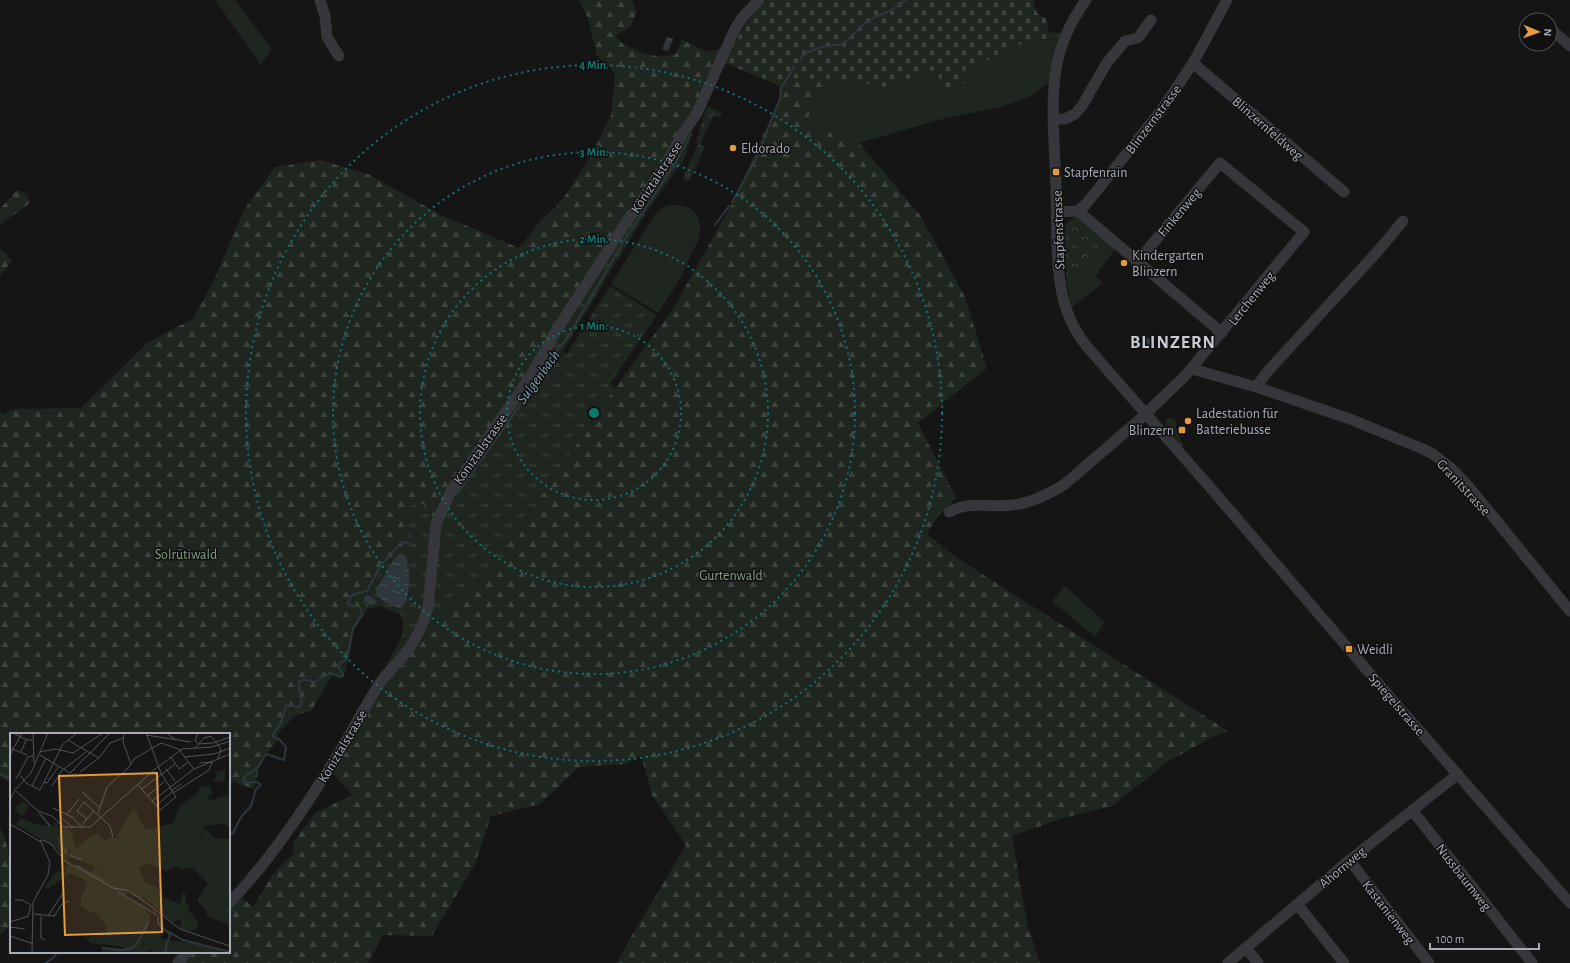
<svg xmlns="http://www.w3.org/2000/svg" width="1570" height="963" font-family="'Alegreya Sans',sans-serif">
<defs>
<pattern id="grass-tufts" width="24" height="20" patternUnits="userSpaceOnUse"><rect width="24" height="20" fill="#1f261f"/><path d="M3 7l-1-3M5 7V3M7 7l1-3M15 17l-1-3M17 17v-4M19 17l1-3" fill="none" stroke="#3d433d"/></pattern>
<pattern id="forest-firs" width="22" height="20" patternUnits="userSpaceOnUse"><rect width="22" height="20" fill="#1f261f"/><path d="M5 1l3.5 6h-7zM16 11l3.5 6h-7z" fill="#3d433d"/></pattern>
<pattern id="cemetery-stones" width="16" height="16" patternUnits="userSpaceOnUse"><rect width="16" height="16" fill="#1f261f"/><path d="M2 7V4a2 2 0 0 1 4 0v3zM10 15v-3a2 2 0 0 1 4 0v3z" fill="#3d433d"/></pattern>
<pattern id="park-crowns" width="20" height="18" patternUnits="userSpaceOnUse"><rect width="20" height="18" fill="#1f261f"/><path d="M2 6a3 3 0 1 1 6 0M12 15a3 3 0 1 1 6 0" fill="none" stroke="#3d433d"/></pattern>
<pattern id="water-ripples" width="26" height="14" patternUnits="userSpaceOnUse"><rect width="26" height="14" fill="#2e373b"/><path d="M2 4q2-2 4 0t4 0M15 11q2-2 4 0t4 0" fill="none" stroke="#495155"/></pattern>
</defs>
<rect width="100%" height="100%" fill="#151516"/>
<path fill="url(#grass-tufts)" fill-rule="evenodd" d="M708,106L722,113L720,118L714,115L700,144L705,147L689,181L684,180V176L698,144L696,142C701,130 701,119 708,106Z
M684,135L690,140L685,158L647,211L562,352L566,355L610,286L657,315L610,384L615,388L493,568L467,592L384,677C386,671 387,664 390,659C397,644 408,633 401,615L380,606L368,609L360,602L388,561L411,536L407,509L412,505L423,504L436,523ZM392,560L408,566C409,580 413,599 400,608L381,600L375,588L384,578Z
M1168,418H1172L1176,421V428L1183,446L1182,447L1165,426V422Z"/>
<path fill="url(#forest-firs)" d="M579,0H632L637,13L630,27L615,36C622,46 644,54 656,56C662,57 669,55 675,55L682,40L709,52L722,48L684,135L436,523L423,504L412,505L407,509L411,536L388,561L360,601L368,609L354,629L348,662L343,678L332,676L311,711L296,715L278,733L276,743L261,759L254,789L233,782L229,786V734H11V783L0,777V409L2,415L13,409L81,408L147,343L194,318L214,280L244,210L275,167L321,160L370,175L439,214L519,248L542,219L556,207L567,193L588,161L611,115L615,77L613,71L597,56L588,18Z
M784,78L833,79L823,84L806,122L855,142L859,143L920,215L965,297L987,368L918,423L956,498L939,514L927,534L954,556L1228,731L1212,737L1166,763L1112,806L1063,818L1012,836L1028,929C1034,940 1035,951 1040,963H617L628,942L686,845L652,795L641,755L627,764L579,767L540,804L491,816L475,864L432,936L382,935L370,960L367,963H176L185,952H229V902L238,894L253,907L273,874L293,854L294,841L316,812L352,795L330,769L347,739L428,624L467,592L493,568L615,388L673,309L733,202L779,100L780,86Z
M17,190L27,194L30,203L0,225V209Z
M0,250H2L12,261L0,276Z
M0,828C14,851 12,898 10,925L0,935Z"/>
<path fill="url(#cemetery-stones)" d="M766,0H1033L1037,13L1046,18L1049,32L1060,34L1058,38L1027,41L1001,55L965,70L968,82L945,90L935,70L884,87L833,79L784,78L780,86L725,63C737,38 746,19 766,0Z"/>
<path fill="url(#park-crowns)" d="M1075,217H1077L1105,240L1067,285L1064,231L1066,224Z"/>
<path fill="#1f261f" d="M215,0H235L272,49L261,65Z
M1058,38L1053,53L1049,83L1027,98L1000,107L942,119L859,143L855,142L806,122L823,84L833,79L884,87L935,70L945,90L968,82L965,70L1001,55L1027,41Z
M672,205C694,204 704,217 699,239L677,284L658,313L611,284L654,216C659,210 663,206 672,205Z
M1105,240L1115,249L1096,275L1102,283L1072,308L1067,285Z
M1065,586L1105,622L1095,637L1052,601Z"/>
<path fill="url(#water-ripples)" d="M667,37L673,39L668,51L662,49Z
M1147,337L1153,343L1148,349L1141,344Z
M400,555L405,556C411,566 412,603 400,608C388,604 378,601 375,588C387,579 387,561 400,555Z
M368,595L374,599L377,604L371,605L364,602V597Z"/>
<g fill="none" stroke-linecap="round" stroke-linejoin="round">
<path stroke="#2e373b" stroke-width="2" d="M804,54L821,47L843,44L865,23L875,17L892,10L906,0
M800,60L804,54
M732,202L756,159L781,96C778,83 791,78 794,66
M715,225L729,206
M457,494L531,390L547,362L568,337L625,239L673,167L691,134
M0,774L11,779
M229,835L233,833L241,817L251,806L256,789L261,785L257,782L247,783L243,782C245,772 251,774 257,768C260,765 263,758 266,754L284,760L286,747L279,739L273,737V734L280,725L286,706C292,704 295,708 300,707C305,699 297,690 299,681L305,680L315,682L330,673L340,677L343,675L339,667L340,663L347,659L353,628L362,615L361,609L358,606H351L348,603C350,593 358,593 367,591L381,565L402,542L409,543
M46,963L54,957L58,952"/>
<path stroke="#36373b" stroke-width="11" d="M320,0L325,16L327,37L339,56
M1086,0C1071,21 1060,44 1056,69C1050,107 1055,148 1056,187C1057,223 1055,263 1063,298C1068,318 1076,334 1089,349L1215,493L1396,704L1570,903
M1551,29L1570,46
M1193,63L1344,192
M1054,119H1065L1075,114L1082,106L1106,64L1125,41L1138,38L1151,20
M1078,211L1222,333
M1057,212L1078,211L1086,204L1160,112L1193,63L1227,0
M1192,369L1256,387L1350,419L1423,449L1433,454L1452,469L1469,487L1570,611
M1256,387L1268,371L1378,251L1403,221
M949,512C970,500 991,508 1013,505C1032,503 1049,494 1065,484L1138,421L1185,376L1304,232L1220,163L1138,261
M1412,810L1532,963
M1350,861L1429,963
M229,903C267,864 301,814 330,767C347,741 361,713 378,686C385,674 396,665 405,654C416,640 423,625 428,608L436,524L451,491L530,377L556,331L627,221L664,168L680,138L697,113L735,29L742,18L759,0
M1297,904L1344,963
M1246,948L1258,963
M178,963L187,952
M1228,963L1346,863L1458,774"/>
</g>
<g fill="none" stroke="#0f766e" stroke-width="2" stroke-dasharray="2 4">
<circle cx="594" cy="413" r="87"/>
<circle cx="594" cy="413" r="174"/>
<circle cx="594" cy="413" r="261"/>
<circle cx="594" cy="413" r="348"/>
</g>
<g fill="#e39a40" stroke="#101011" stroke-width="1.5">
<circle cx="733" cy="148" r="4"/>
<rect x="1052" y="168" width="8" height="8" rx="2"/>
<circle cx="1124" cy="263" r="4"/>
<circle cx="1188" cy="421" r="4"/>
<rect x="1178" y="426" width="8" height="8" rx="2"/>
<rect x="1345" y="645" width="8" height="8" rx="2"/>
</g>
<g text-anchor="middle" stroke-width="3" stroke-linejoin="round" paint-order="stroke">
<g font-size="14" fill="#a8adb6" stroke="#101011">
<text transform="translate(1153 119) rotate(-53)" y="5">Blinzernstrasse</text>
<text transform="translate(1268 128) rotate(41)" y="5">Blinzernfeldweg</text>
<text transform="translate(656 177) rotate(-57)" y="5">Köniztalstrasse</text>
<text transform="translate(1179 212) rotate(-50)" y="5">Finkenweg</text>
<text transform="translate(1058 230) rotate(-92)" y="5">Stapfenstrasse</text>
<text transform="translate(1251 298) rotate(-51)" y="5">Lerchenweg</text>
<text transform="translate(480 449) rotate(-55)" y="5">Köniztalstrasse</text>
<text transform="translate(1464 487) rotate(47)" y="5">Granitstrasse</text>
<text transform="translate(1397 704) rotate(49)" y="5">Spiegelstrasse</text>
<text transform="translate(342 746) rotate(-59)" y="5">Köniztalstrasse</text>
<text transform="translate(1342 867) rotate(-40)" y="5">Ahornweg</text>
<text transform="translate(1464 877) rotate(52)" y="5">Nussbaumweg</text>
<text transform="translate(1389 912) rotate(52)" y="5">Kastanienweg</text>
</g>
<g font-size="14" fill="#a8adb6" stroke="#101011" text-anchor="start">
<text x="741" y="153">Eldorado</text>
<text x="1064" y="177">Stapfenrain</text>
<text x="1132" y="260">Kindergarten<tspan x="1132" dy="16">Blinzern</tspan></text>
<text x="1196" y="418">Ladestation für<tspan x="1196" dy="16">Batteriebusse</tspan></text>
<text x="1174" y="435" text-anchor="end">Blinzern</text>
<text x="1357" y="654">Weidli</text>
</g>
<g font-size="14" fill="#829f80" stroke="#101011">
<text x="186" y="559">Solrütiwald</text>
<text x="731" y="580">Gurtenwald</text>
</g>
<g font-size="15" font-style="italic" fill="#819eae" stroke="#101011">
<text transform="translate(538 377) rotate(-54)" y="5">Sulgenbach</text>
</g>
<g font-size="18" font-weight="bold" letter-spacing="1" fill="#c8ccd2" stroke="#101011">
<text x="1173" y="348">BLINZERN</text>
</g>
</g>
<g transform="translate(10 733)">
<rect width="220" height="220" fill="#151516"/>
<path d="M199,52L203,60L197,63L188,59L190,54ZM12,69L20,72L12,83L4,76ZM66,132L86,143L81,139L84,135L92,139L110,150L118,159L114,164L105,159Z" fill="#1f261f"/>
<path d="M215,37V46L212,49L203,48L207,42L205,39ZM217,49L220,54V94L212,91L194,93L191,102V108L206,115V122L220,125V192L196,183L197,177L187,168L198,150L182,135L172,136L166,133L156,138L138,130L129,135L135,149L148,155V160L153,164L170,171L172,160L176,161V171L179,172V178L189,190L188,195L179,198L169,195L172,185L162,190L134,164L131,166L84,133L60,123V118L64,120L66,115L81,103L88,101L94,108L102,104L105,106L124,75L136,97L145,95L163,90L169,74L188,59L197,63L200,68L220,61ZM57,130L134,174L141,185L133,203L139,199L148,198L152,202L150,205L157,207L202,213L213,220H151L138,217L136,220H92V216L112,217L117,214L80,210L74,200L81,206V200L84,203L96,200V192L86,181L71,174V164L78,149L60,140L38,156L35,153L49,136V139H56Z" fill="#1f261f"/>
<path d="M46,89L50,98L55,95L60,106L58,129L46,115L22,101L26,91L43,94Z" fill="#1f261f"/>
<path d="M11,85L26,91L22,101L6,92ZM194,94L206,106L220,105V125L206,122V115L191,109Z" fill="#1f261f"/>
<path d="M55,95L59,96L62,101L66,115L64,120L60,118V106Z" fill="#1f261f"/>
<path fill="none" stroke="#2e373b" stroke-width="2" d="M29,80L41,94M48,105L57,121M59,122L72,127M66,132L94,148M108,159L147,182M148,183V190L155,197L173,207L220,219M92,215L112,217L122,215L127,211L139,188M157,220L155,217L160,202L158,199"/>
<path fill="none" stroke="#505256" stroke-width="1" d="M3,0L17,7H23M23,0L24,30M114,0L113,9L121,31M156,0L166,7M136,2L181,9M58,7L89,25L100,10L113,5M151,10L171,17M188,10L185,8L188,0M188,11L203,10L220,4M0,15L17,22M185,15L194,5L201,3L211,16L208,26M170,18L184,36L220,21M11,19L16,7M29,19L46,16L63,20L93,0M0,22L12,0M30,22L60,40L100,0M161,24L169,36L178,29M174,24L204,21L220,15M190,30L203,29M54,36L76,19M156,36L165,48M70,39L89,25M10,42L16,50L30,57L53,11L67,0M6,46L18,24L23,23M34,49L37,50L49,33M128,52L150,77L166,64L151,40L136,0M22,53L36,25M42,53L53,36M132,56L165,31M6,58L28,78L42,83L53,94H80L144,37L172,16L202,14L220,8M161,58L171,51M72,59L89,74M163,60L199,37L202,29M137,63L155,48M0,67L5,57L21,40L38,0M142,68L184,36M146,73L162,59M43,75L62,84L72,94M88,80L97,54L119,34L124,26L151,10M57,81L69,66M53,86L63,95M77,86L67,78L74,69L100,93L103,104M0,91L31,109L40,129L38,142L23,169L22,220M72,92L84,77M30,108L33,107L41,111L55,128L103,155L117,157L134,168L170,196L220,213M5,167H12L21,172L18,183M24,181L45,183M31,183V205L35,207M38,183L53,160M44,183L52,171L59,168M0,189L19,183M0,194L15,196M0,203L24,211"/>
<path fill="#e39a40" fill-opacity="0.15" stroke="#e39a40" stroke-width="2" d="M147,40L152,199L55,202L49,43Z"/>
<rect width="220" height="220" fill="none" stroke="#a8adb6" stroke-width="2"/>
</g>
<circle cx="594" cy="413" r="6" fill="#0f766e" stroke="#101011" stroke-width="2"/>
<g font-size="12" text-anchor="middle" font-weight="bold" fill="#0f766e" stroke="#101011" stroke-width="3" stroke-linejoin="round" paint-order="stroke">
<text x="594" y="69">4 Min.</text>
<text x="594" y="156">3 Min.</text>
<text x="594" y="243">2 Min.</text>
<text x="594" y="330">1 Min.</text>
</g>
<g transform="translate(1538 32) rotate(92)"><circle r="19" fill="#101011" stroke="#4d4f53"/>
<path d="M0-3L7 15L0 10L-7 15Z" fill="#e39a40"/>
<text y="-6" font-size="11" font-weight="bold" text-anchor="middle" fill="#a8adb6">N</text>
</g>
<path d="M1430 943v6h109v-6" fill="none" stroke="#a8adb6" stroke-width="2"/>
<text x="1436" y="943" font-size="12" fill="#a8adb6" stroke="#101011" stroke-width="3" paint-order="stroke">100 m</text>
</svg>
